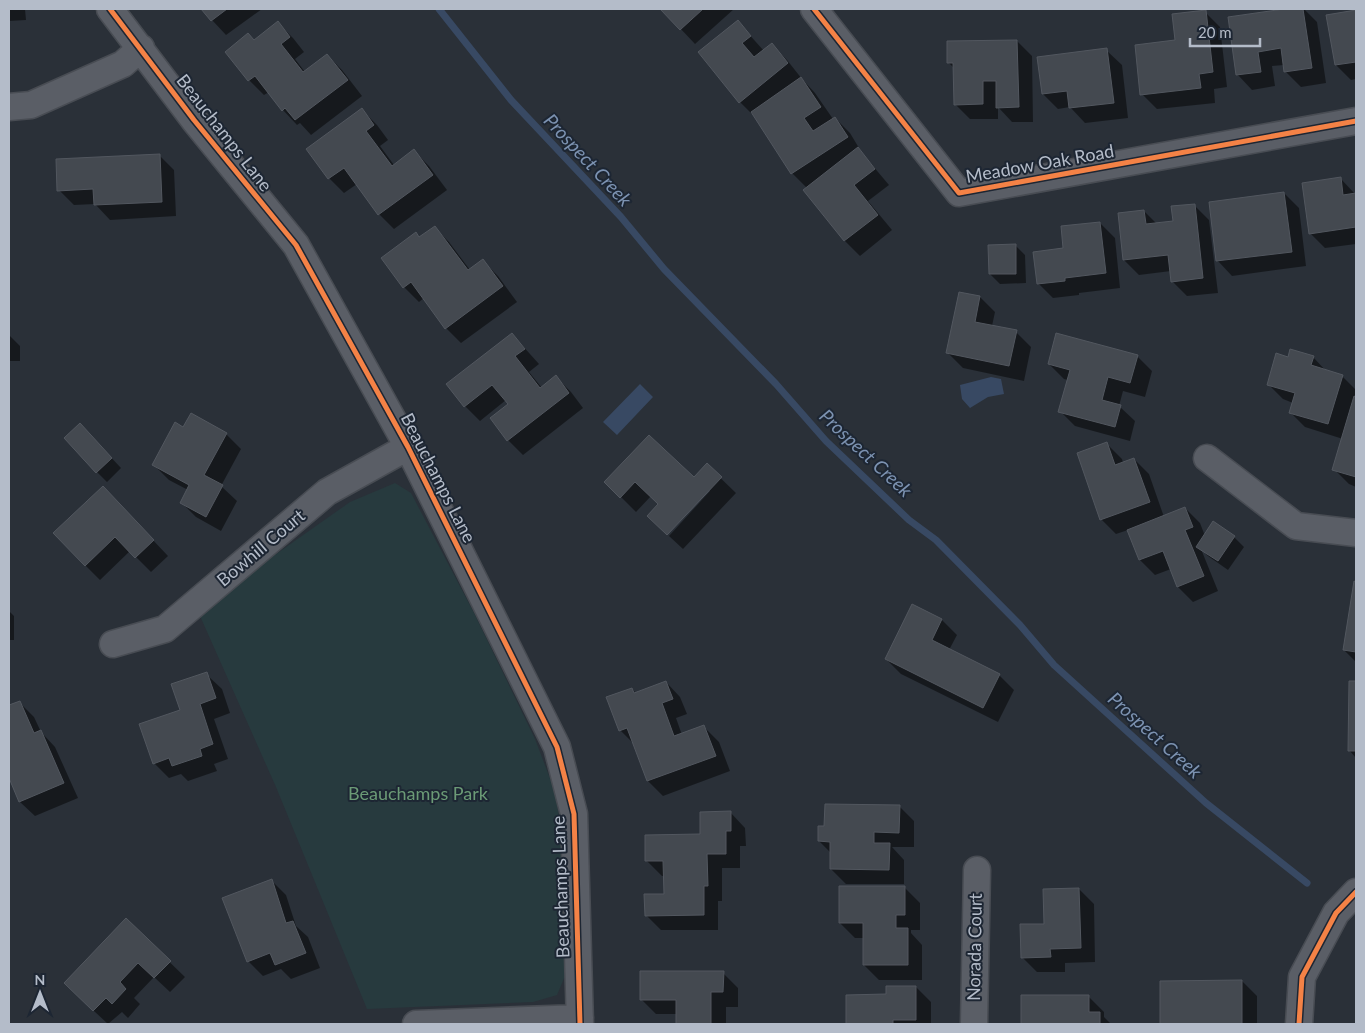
<svg xmlns="http://www.w3.org/2000/svg" width="1365" height="1033" font-family="Lato,sans-serif">
<rect width="100%" height="100%" fill="#2a3038"/>
<path fill="#273a3e" d="M395,483L411,493L474,613L535,739L554,789L562,831L565,976L557,995L533,1002L367,1009L276,787L200,616L272,557L350,502Z"/>
<path fill="#384963" d="M991,377L1001,379L1004,394L988,397L970,408L962,399L960,385Z
M640,384L653,397L617,435L603,422Z"/>
<path fill="#0007" d="M9,9H25L26,20L9,21Z
M203,9H262L226,35L212,20Z
M662,9H734L695,44Z
M1293,9H1304L1317,22L1326,83L1301,87L1286,72L1284,65L1272,66L1275,86L1252,90L1237,74L1229,18Z
M1356,11V79L1351,80L1336,65L1328,16Z
M1205,12L1220,27L1227,87L1214,89L1215,103L1157,109L1142,94L1177,41Z
M738,22L764,51L772,45L787,60L802,79L815,93L833,119L835,118L850,133L862,153L889,185L868,201L892,230L860,256L845,241L805,190L807,188L792,173L755,117L740,102L699,53Z
M278,23L293,38L304,52L295,59L305,72L327,55L342,70L362,96L311,135L300,123L297,125L283,110L269,92L264,95L249,80L226,52L255,41Z
M1017,41L1032,56L1033,122H1012L998,107V119H970L955,104V69L948,62Z
M1106,50L1122,65L1128,118L1085,123L1070,107L1058,109L1043,94Z
M362,110L377,125L388,140L380,146L394,165L414,151L429,166L447,190L394,229L379,214L357,184L344,193L329,178L308,150Z
M159,155L174,170L176,216L110,220L95,204L74,205L59,190Z
M1341,179L1356,195V244L1325,248L1310,233Z
M1284,193L1299,208L1306,266L1232,276L1217,260Z
M1194,205L1209,220L1218,293L1187,296L1172,281L1171,271L1139,275L1124,260L1144,211L1157,224L1174,222Z
M1100,223L1115,238L1120,288L1079,293V295L1053,298L1038,283L1065,249Z
M434,227L449,242L470,270L483,261L498,276L517,302L461,343L446,328L424,298L419,302L404,287L420,238Z
M1015,245L1025,255L1026,283L1000,284L990,274Z
M980,297L995,312L992,326L1016,332L1031,347L1024,381L963,368L948,353Z
M512,334L539,364L529,372L542,388L556,377L571,392L583,408L523,455L508,440L510,405L506,400L480,421L465,406Z
M9,335L20,346V361H9Z
M1137,356L1152,371L1145,397L1123,391L1119,406L1135,421L1130,441L1075,426L1060,411L1068,380L1064,379L1049,364Z
M1313,357L1327,372L1342,376L1356,390L1355,398H1356V487L1349,484L1334,469L1343,439L1305,427L1290,412L1293,403L1283,399L1268,384L1289,359Z
M191,415L226,434L241,449L221,486L237,501L221,531L196,517L181,502L188,490L169,480L154,465L184,429Z
M89,434L121,468L107,482L97,472Z
M1107,444L1122,459L1123,463L1134,459L1149,474L1164,517L1185,508L1200,523L1205,536L1234,537L1244,547L1228,570L1208,556L1201,549L1218,591L1193,602L1178,587L1171,569L1155,575L1140,560L1128,530L1116,534L1101,519Z
M707,465L736,493L683,549L669,536L710,491L708,490L660,504L651,496L636,512L606,482L694,479Z
M118,503L168,556L151,572L130,551L100,580L85,565Z
M9,582L10,584V602H9Z
M1355,583H1356V662L1344,650Z
M913,606L942,620L957,635L949,650L999,675L1014,690L998,722L901,674L886,659Z
M9,611L14,616V640H9Z
M206,674L222,689L230,713L214,719L228,759L214,764L217,771L188,781L181,774L169,778L154,763Z
M666,682L680,697L687,714L676,718L682,735L704,727L719,742L730,771L663,796L648,781L635,745L620,730L632,689L636,693Z
M1350,682H1356V758L1349,750Z
M19,702L34,717L41,732L55,747L78,798L35,816L20,802L9,775V707Z
M899,806L914,821V847H892L904,860V884H846L831,869V853L819,841L826,827Z
M730,812L745,828L746,846H740V868H722V901H718V930H661L646,915L665,895V876H662L647,861L702,835Z
M271,880L286,895L296,926L308,937L320,968L291,979L281,969L263,976L248,961Z
M905,888L920,903V930H911V933L922,945V980H879L864,965V938H855L840,923Z
M1079,889L1094,904L1095,962L1065,963V972H1037L1022,957L1045,925Z
M126,920L185,977L170,992L154,977L134,998L140,1004L128,1018L122,1012L108,1024L80,998Z
M723,973L738,988V1007H726V1024H677V1014H656L641,999Z
M1242,981L1257,996V1024H1161V982Z
M916,987L931,1002V1024H847V996L887,995Z
M1022,997H1089L1104,1012V1017L1111,1024H1022Z"/>
<g fill="none" stroke-linecap="round" stroke-linejoin="round">
<path stroke="#384963" stroke-width="7" d="M439,9L511,100L621,217L664,269L776,384L826,441L909,520L936,540L1020,625L1054,665L1206,803L1307,883"/>
</g>
<path fill="#444950" stroke="#52575f" d="M201,9H227L211,21Z
M660,9H703L680,30Z
M1284,9H1303L1312,68L1284,72L1281,48L1258,52L1261,72L1236,75L1228,17Z
M1206,10L1213,72L1199,74L1201,88L1140,95L1135,45L1175,40L1172,14Z
M1356,10V62L1335,65L1326,15Z
M738,20L751,36L742,43L754,57L772,43L788,63L739,103L698,52Z
M278,21L290,37L281,44L303,72L327,54L348,80L295,120L285,108L282,111L255,76L248,81L225,52L248,33L254,40Z
M1017,40L1019,107L996,108V81H983V104L954,105L953,63H947V41Z
M1107,48L1114,103L1069,108L1067,91L1042,94L1037,57Z
M801,77L821,107L804,118L813,131L835,117L848,137L791,174L751,112Z
M362,108L374,125L366,131L392,166L414,149L433,175L378,215L344,168L328,179L306,149Z
M858,147L875,169L854,185L878,215L844,241L803,190Z
M160,154L162,202L94,205L93,189L57,191L56,159Z
M1341,177L1343,195L1356,193V227L1309,234L1302,183Z
M1284,192L1292,252L1216,261L1209,202Z
M1195,204L1203,278L1171,282L1168,255L1123,260L1118,213L1144,210L1146,224L1173,221L1171,206Z
M1100,222L1106,273L1065,278V281L1037,284L1033,252L1063,248L1061,226Z
M435,226L468,270L483,259L503,286L445,329L411,282L403,288L381,258L416,232L419,237Z
M1016,244V274H989L988,245Z
M959,292L980,296L975,322L1017,330L1009,366L946,353Z
M512,333L525,349L515,356L540,388L556,375L569,393L507,441L490,418L508,404L492,385L464,407L446,384Z
M1056,333L1138,355L1130,383L1108,377L1102,400L1121,405L1115,427L1058,412L1070,370L1048,364Z
M1290,349L1314,356L1311,365L1343,375L1328,424L1289,413L1295,393L1267,385L1276,353L1288,357Z
M1354,396L1356,397V477L1332,470Z
M191,413L227,433L204,475L223,485L206,517L180,503L189,485L152,465L175,422L183,427Z
M80,423L112,458L96,473L64,438Z
M649,435L694,477L707,463L722,477L667,535L647,516L658,504L635,482L620,498L604,482Z
M1107,442L1115,465L1134,458L1150,502L1100,520L1077,453Z
M103,486L154,540L135,558L115,537L85,566L53,533Z
M1185,507L1193,527L1185,530L1204,576L1177,587L1163,551L1139,560L1127,530Z
M1213,521L1235,536L1218,561L1196,547Z
M1354,581L1356,582V652L1343,650Z
M912,604L942,619L932,640L1000,674L983,708L885,659Z
M207,672L216,698L200,704L213,744L200,749L202,756L172,766L169,758L153,764L139,724L180,710L171,684Z
M666,681L673,699L662,703L674,736L704,725L716,756L647,781L627,728L619,731L606,697L632,688L634,693Z
M1349,681H1356V751H1348Z
M20,701L34,733L41,730L64,783L19,802L9,778V705Z
M825,804L900,805L899,833L874,832V843H890L889,870L830,869V842L818,841V826H824Z
M731,811V831H726V854H707L708,886H704V915L645,916L644,894H664L663,861H645V835L700,834V812Z
M272,879L286,923L293,921L306,953L275,965L270,953L247,962L222,898Z
M839,886H905V915H896V928H908V965H863V923H839Z
M1079,888L1081,948L1050,949L1051,957L1021,958L1020,924H1044L1043,889Z
M126,918L171,961L154,978L138,963L120,982L126,989L112,1004L106,998L93,1011L64,983Z
M640,971H724L723,992H711V1024H676V1000H640Z
M1242,980V1024H1160V981Z
M886,986H916V1020H893V1024H846V995L886,994Z
M1021,995H1089V1012H1100V1024H1021Z"/>
<g fill="none" stroke-linecap="round" stroke-linejoin="round">
<defs>
<path id="minor" d="M110,9L194,120L296,245L408,447L557,747L574,814L580,1024
M814,9L959,193L1356,121
M9,107L31,105L123,64L141,48
M1207,458L1296,526L1356,533
M113,644L165,629L327,492L408,447
M416,1024L580,1018
M974,1024L977,870
M1299,1024L1302,977L1336,913L1356,892"/>
</defs>
<use href="#minor" stroke="#484c53" stroke-width="29"/>
<use href="#minor" stroke="#5a5e66" stroke-width="26"/>
<defs>
<path id="cycleway" d="M110,9L194,120L296,245L408,447L557,747L574,814L580,1024
M814,9L959,193L1356,121
M1299,1024L1302,977L1336,913L1356,892"/>
</defs>
<use href="#cycleway" stroke="#1d2633" stroke-width="8"/>
<use href="#cycleway" stroke="#f48246" stroke-width="5"/>
</g>
<g text-anchor="middle" stroke-width="4" stroke-linejoin="round" paint-order="stroke">
<g font-size="18" fill="#b4bcc9" stroke="#1d2633">
<text transform="translate(224 133) rotate(52)" y="6">Beauchamps Lane</text>
<text transform="translate(1040 164) rotate(-10)" y="6">Meadow Oak Road</text>
<text transform="translate(438 478) rotate(63)" y="6">Beauchamps Lane</text>
<text transform="translate(261 548) rotate(-40)" y="6">Bowhill Court</text>
<text transform="translate(561 887) rotate(-92)" y="6">Beauchamps Lane</text>
<text transform="translate(975 947) rotate(-89)" y="6">Norada Court</text>
</g>
<g font-size="18" fill="#6b9a76" stroke="#1d2633">
<text x="418" y="800">Beauchamps Park</text>
</g>
<g font-size="19" font-style="italic" fill="#7c92b1" stroke="#1d2633">
<text transform="translate(588 160) rotate(47)" y="7">Prospect Creek</text>
<text transform="translate(866 453) rotate(43)" y="7">Prospect Creek</text>
<text transform="translate(1155 735) rotate(42)" y="7">Prospect Creek</text>
</g>
</g>
<rect width="1365" height="1033" fill="none" stroke="#b4bcc9" stroke-width="20"/>
<g transform="translate(40 993)" stroke="#1d2633" stroke-width="4" paint-order="stroke">
<path d="M0-4L9 19L0 12L-9 19Z" fill="#b4bcc9"/>
<text y="-8" font-size="14" font-weight="bold" text-anchor="middle" fill="#b4bcc9">N</text>
</g>
<path d="M1190 38v8h70v-8" fill="none" stroke="#b4bcc9" stroke-width="2.5"/>
<text x="1198" y="38" font-size="15" fill="#b4bcc9" stroke="#1d2633" stroke-width="4" paint-order="stroke">20 m</text>
</svg>
